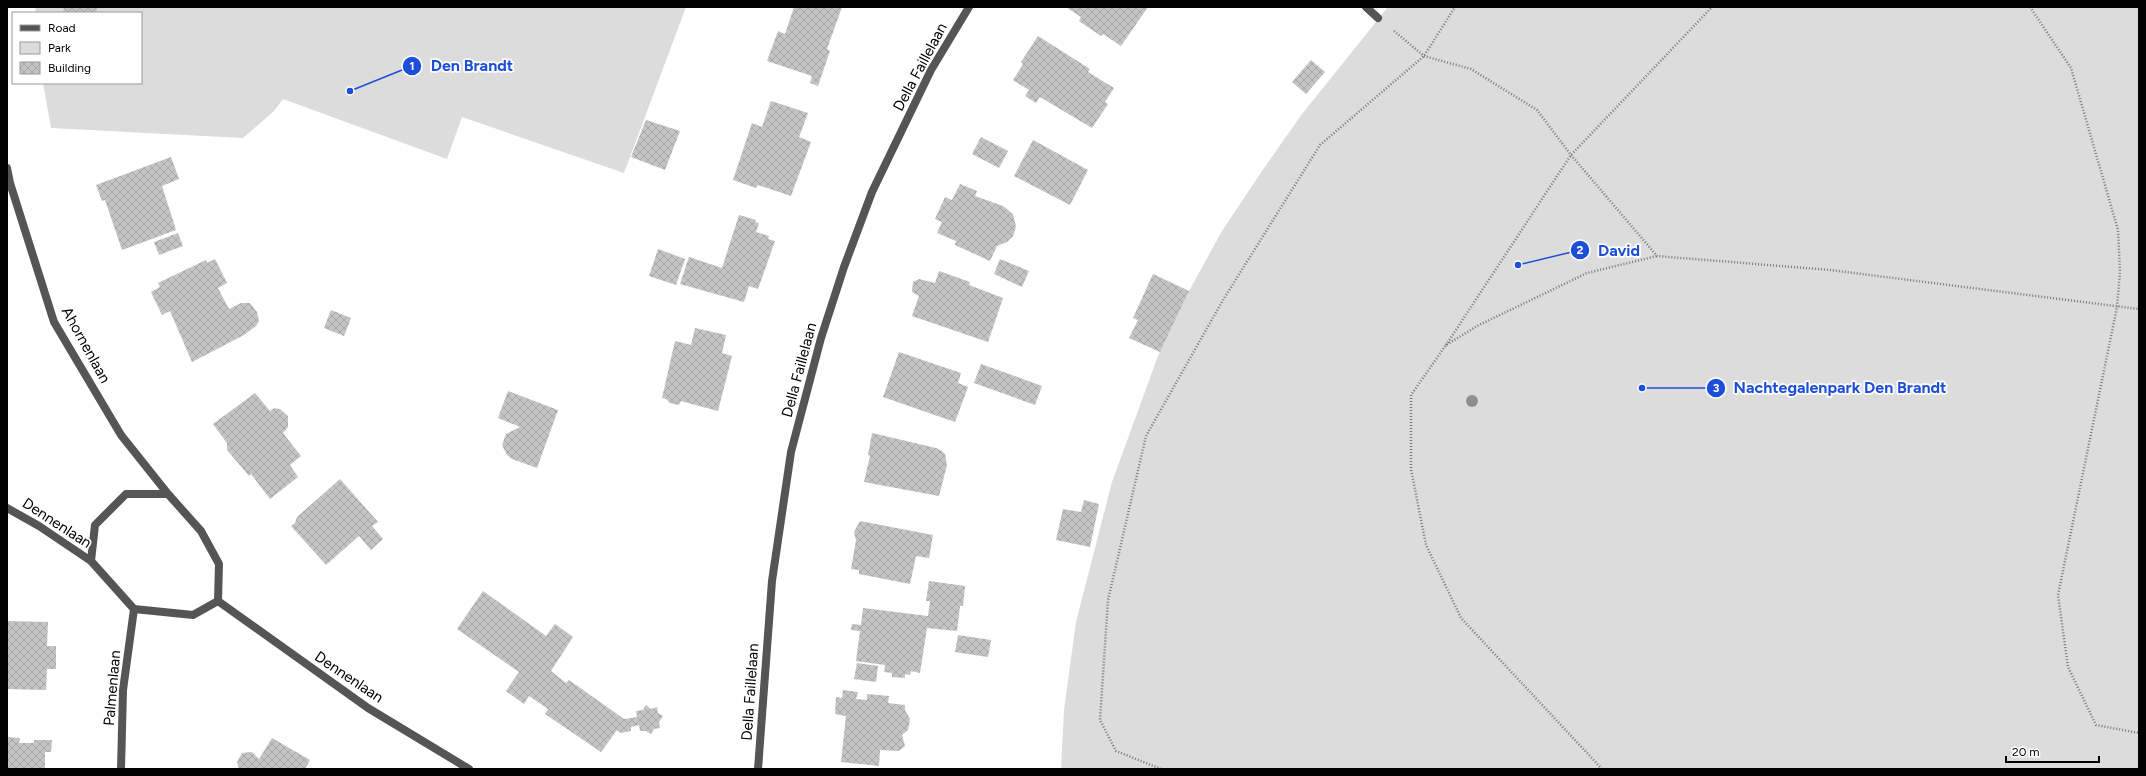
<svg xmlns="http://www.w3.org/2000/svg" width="2146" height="776" font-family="Figtree,sans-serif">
<defs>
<pattern id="building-cross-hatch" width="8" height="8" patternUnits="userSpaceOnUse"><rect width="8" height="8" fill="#c4c4c4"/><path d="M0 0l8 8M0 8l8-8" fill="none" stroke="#a7a7a7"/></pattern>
</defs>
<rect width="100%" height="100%" fill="#fff"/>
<path fill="#dcdcdc" d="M35,7H686L624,173L462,117L447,159L283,99L274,111L243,138L51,128L43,83H141V13H36Z
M1388,7H2139V769H1061L1064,710L1076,622L1112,482L1158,356L1189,291L1222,231L1262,171L1302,114Z"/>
<path fill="url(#building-cross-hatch)" d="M64,7H97L96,13H63Z
M794,7H842L827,49L830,51L818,86L810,83L812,76L767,61L778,31L785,34Z
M1066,7H1148L1121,46L1103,34L1101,36L1079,21L1081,17Z
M1038,36L1090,69L1088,72L1114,88L1105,102L1108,104L1092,128L1040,97L1036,103L1025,96L1029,90L1013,80L1023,64L1021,62Z
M1311,60L1325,72L1306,94L1292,82Z
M771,101L808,113L799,137L811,142L791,196L758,185L756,188L733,180L752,123L762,127Z
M646,120L680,131L665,170L631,157Z
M981,137L1008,151L999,168L972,154Z
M1033,140L1088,170L1070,205L1014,176Z
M171,157L179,179L162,186L176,230L122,250L105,200L102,201L96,185Z
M960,184L977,191L975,196L1003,206L1013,214L1016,227L1013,236L1007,242L997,246L990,261L955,245L956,241L937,233L942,222L935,219L945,197L952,200Z
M739,215L756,220L755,222L759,223L756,232L769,236L768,239L775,241L758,289L749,286L744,302L680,284L689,257L722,268Z
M178,233L183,246L159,255L154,242Z
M658,249L685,259L676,285L649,276Z
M215,259L227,283L218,288L229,309L241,303H250L257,312L259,321L256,326L244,335L192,362L170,311L162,315L151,292L160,287L158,283L206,260L207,263Z
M1000,259L1029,271L1022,287L994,274Z
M939,271L970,282L969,285L1003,298L988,342L912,316L919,296L912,292L913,282L919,279L935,283Z
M1153,274L1189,291L1160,352L1129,338L1138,320L1133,318Z
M331,310L351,318L344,336L324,328Z
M695,328L726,335L722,353L732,356L718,411L681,401L679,405L670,403L666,399L662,398L675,341L691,345Z
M899,352L961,373L958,383L968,387L955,422L883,397Z
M981,364L1042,386L1035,405L974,383Z
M508,391L558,410L537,468L512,459L507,455L502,445L506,434L520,427L498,418Z
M255,393L270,411L274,408L280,409L288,416V427L283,433L301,456L290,465L298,477L270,499L251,474L249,476L227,450V443L213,424Z
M872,433L936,448L942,451L945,454L947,465L939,496L864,482L870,456L868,455Z
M340,479L378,522L372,526L383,539L371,550L359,536L326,565L291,526L295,523L297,517Z
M1084,500L1099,504L1090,547L1056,540L1063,509L1081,512Z
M860,521L933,535L929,558L916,556L910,584L859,574V570L851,569L856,540L854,532Z
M929,581L965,586L963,606H960L957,631L927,628L920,673L911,671L910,675L905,674V678L892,677V673L884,672L885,665L856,661L860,631L851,630L852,624L861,625L863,608L928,616L930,601H926Z
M483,591L546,636L555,624L573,637L551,671L566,683L569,680L624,719L637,717L636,711L643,710L646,705L651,709L657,707L658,713L663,716L659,722L660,728L654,729L651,734L646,731H640L639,725L631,727V731L621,733L617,730L601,752L545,714L548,709L529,696L524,704L506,691L519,672L457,629Z
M7,621L48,622L47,646H56V669H47L46,690L7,689Z
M958,635L991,640L988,657L955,652Z
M857,663L878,666L876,682L854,679Z
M843,690L858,692L856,699L867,700V694L889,696L888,703L905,705V710L910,719L908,730L902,735L905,746L899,751L880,750L879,766L841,762L846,716L835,714L836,697L842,698Z
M7,737L20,738L19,743H34V740H52L51,752H45V769H7Z
M272,738L310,760L305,769H239L237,762L242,753L252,752L259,759Z"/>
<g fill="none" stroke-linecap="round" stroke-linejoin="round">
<path stroke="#777" stroke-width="2.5" stroke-dasharray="1 2" stroke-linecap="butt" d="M2030,7L2071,68L2118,230L2120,272L2117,307L2058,595L2068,667L2096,725L2139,733
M1394,31L1424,56L1471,69L1537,110L1571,155L1657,256L1830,270L2139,309
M1446,345L1571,155L1712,7
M1161,769L1116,751L1100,720L1108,600L1146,436L1223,300L1320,145L1424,56L1455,7
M1602,769L1461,618L1426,545L1411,469V395L1446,345L1479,325L1587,273L1657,256"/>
<path stroke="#555" stroke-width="8" d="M1366,7L1378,18
M7,168L10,183L54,322L121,435L168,494
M126,494H168L201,531L219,564L218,601L193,615L134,609L91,561L95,525Z
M7,508L39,526L91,561
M218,601L368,708L469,769
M121,769L123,690L134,609
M758,769L772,581L791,452L821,338L844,267L872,192L931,70L969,7"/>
</g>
<circle fill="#8f8f8f" cx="1472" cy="401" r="6"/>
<g text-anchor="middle" stroke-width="3.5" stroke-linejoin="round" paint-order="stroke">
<g font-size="15" fill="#000" stroke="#fff">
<text transform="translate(920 67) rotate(-62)" y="5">Della Faillelaan</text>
<text transform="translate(86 345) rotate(61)" y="5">Ahornenlaan</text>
<text transform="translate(799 370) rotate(-75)" y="5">Della Faillelaan</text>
<text transform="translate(57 523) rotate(33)" y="5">Dennenlaan</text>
<text transform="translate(349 677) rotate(34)" y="5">Dennenlaan</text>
<text transform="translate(112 688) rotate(-85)" y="5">Palmenlaan</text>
<text transform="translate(750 692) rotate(-86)" y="5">Della Faillelaan</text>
</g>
</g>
<path fill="none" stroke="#1d4ed8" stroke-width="1.5" d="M350 91L412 66M1518 265L1580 250M1642 388L1716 388"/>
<g fill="#1d4ed8" stroke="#fff" stroke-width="1.5">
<circle cx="350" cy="91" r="4"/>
<circle cx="1518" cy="265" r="4"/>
<circle cx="1642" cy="388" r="4"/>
<circle cx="412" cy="66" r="10"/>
<circle cx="1580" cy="250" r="10"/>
<circle cx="1716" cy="388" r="10"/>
</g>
<g font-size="12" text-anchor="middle" font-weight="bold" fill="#fff">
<text x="412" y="70">1</text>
<text x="1580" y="254">2</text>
<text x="1716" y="392">3</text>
</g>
<g font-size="16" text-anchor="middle" font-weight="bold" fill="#1d4ed8" stroke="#fff" stroke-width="3.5" stroke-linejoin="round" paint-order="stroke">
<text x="472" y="71">Den Brandt</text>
<text x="1619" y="256">David</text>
<text x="1840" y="393">Nachtegalenpark Den Brandt</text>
</g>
<rect width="2146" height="776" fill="none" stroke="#000000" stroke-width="16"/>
<rect x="12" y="12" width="130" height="72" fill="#ffffff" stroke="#999999"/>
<rect x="20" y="25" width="20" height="6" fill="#555555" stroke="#999999"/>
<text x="48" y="32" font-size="12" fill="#000000">Road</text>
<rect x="20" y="42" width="20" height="12" fill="#dcdcdc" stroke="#999999"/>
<text x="48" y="52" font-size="12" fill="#000000">Park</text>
<rect x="20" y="62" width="20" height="12" fill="url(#building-cross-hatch)" stroke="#999999"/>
<text x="48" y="72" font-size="12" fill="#000000">Building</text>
<path d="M2006 756v6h93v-6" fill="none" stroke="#000000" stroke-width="2"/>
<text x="2012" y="756" font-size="12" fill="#000000" stroke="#ffffff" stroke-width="3" paint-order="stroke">20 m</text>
</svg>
